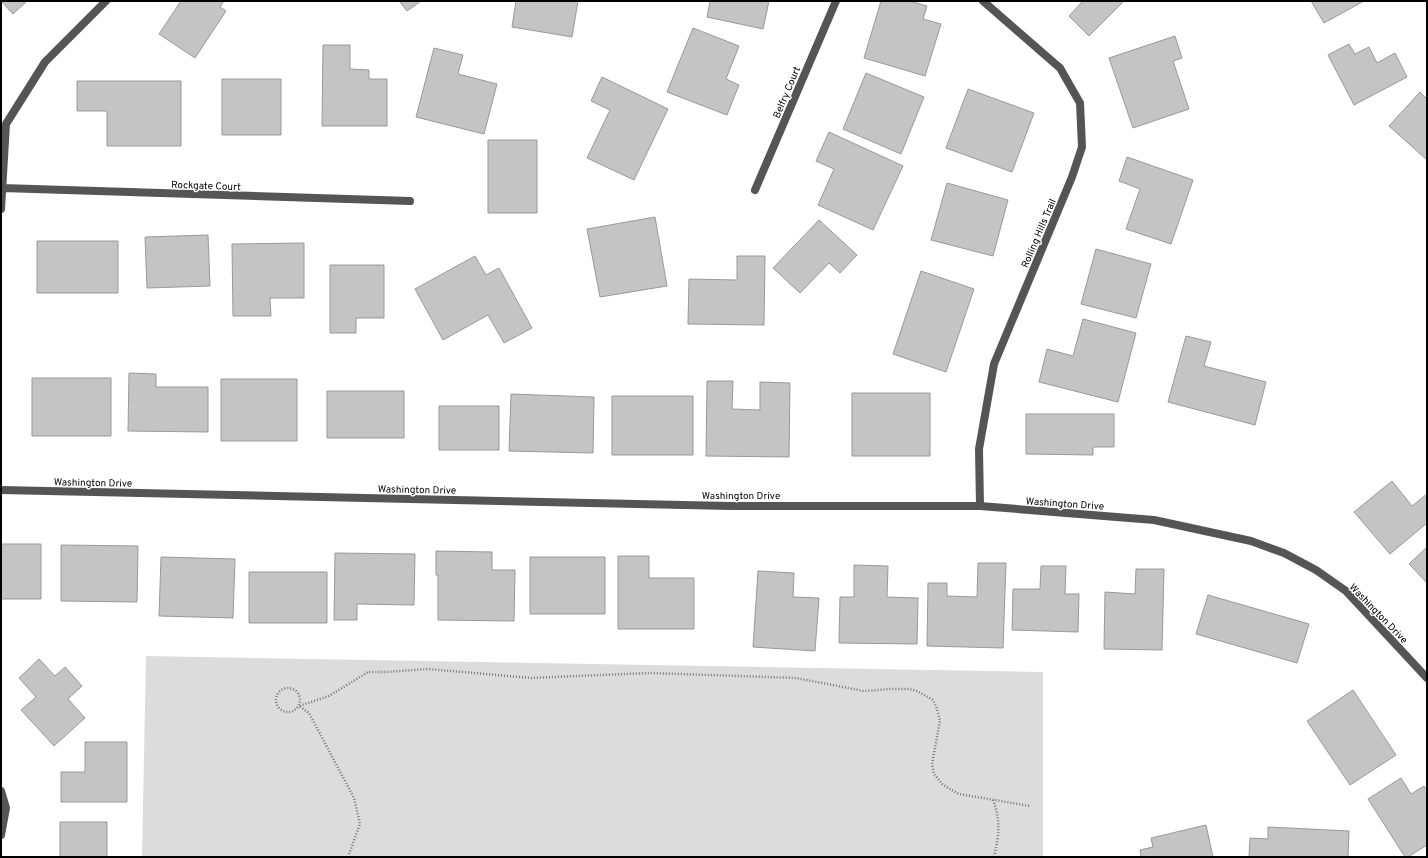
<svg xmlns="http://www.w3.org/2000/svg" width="1428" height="858" font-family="Overpass,sans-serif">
<rect width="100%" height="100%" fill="#fff"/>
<path fill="#dcdcdc" d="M146,656L1043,672V857H142Z"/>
<path fill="#c4c4c4" stroke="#999" d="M1,1H27L13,14Z
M181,1H224L220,7L226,11L195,58L159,34Z
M399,1H421L407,11Z
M516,1H578L572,37L512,27Z
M710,1H769L763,29L707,17Z
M881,1H910L927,6L923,19L941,24L925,76L864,58Z
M1083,1H1124L1089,36L1069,16Z
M1311,1H1364L1324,23Z
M693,28L739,46L726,79L739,85L727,115L667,92Z
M1175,36L1182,58L1173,61L1189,109L1133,128L1109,58Z
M1349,44L1355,54L1369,47L1377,63L1395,53L1407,77L1354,105L1328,55Z
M323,45H350V69L369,70V79H387V126H322Z
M434,48L463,55L458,74L497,84L484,134L416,117Z
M866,73L924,97L901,154L843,129Z
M602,77L668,109L634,180L587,158L610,110L591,101Z
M222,79H281V135H222Z
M77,81H181V146H107V111H77Z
M968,89L1034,113L1012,172L946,148Z
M1420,92L1427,99V160L1389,126Z
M829,132L903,166L873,230L818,205L834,169L816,161Z
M488,140H537V213H488Z
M1127,157L1193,180L1171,244L1126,229L1140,189L1119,181Z
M947,183L1008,200L993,256L931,240Z
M655,217L667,286L600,297L587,229Z
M819,220L857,255L840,273L829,263L800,293L773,268Z
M208,235L210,286L147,288L145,237Z
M37,241H118V293H37Z
M304,243V298H270L271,316H233L232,244Z
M1096,249L1151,264L1136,318L1081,304Z
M475,256L486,275L499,268L532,328L504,343L488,315L443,340L415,289Z
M737,256H765L764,325L688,324L689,279L737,280Z
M330,265H384V318H356V333H330Z
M921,271L974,289L946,372L893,354Z
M1083,319L1136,333L1118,402L1039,382L1047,349L1073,356Z
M1186,336L1211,342L1204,366L1266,382L1255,425L1168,402Z
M129,373L156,374V387H208V432L128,431Z
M32,378H111V436H32Z
M221,379H297V441H221Z
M707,381H733L732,409L760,410V382L790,383L789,457L706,456Z
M327,391H404V438H327Z
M852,393H930V456H852Z
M511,394L594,397L593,453L509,451Z
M612,396H693V455H612Z
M439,406H499V450H439Z
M1026,414H1114V447H1093V455L1026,454Z
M1392,481L1412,506L1427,494V523L1390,554L1354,512Z
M1,544H41V599H1Z
M61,545L138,546L137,602L61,601Z
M1427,547V583L1409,564Z
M436,551L492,552V570H515L514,621L438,620V575H436Z
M335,553L415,554L414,605L357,604V620H334Z
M618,556H649V578H694V629H618Z
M161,557L235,559L233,618L159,616Z
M530,557H605V614H530Z
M978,563H1006L1003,648L927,646L928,583H947V596L977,597Z
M854,565L888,566L887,597L918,598L917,644L839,643L840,597H854Z
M1041,566H1066L1065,594H1079L1078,632L1012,630L1013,589H1040Z
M1136,569H1164L1162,650L1104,649L1105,592L1135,594Z
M758,571L794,573L793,597L819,598L815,651L753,647Z
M249,572H327V623H249Z
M1208,595L1309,624L1297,663L1196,634Z
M39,659L55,676L65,667L82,686L68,699L85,718L54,746L21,710L36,697L19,678Z
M1353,690L1396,755L1350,785L1307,721Z
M85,742H127V802H61V772H85Z
M1401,778L1411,794L1424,786L1427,790V845L1408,857H1405L1368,799Z
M60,822H107V857H60Z
M1206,825L1213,857H1141L1140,850L1153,847L1151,838Z
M1268,827L1349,831L1348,857H1249L1250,838L1268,839Z"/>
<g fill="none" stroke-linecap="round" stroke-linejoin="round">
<path stroke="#777" stroke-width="2.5" stroke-dasharray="1 2" stroke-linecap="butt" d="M276 700a12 12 0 1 1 24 0a12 12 0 1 1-24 0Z
M993,800C1001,821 999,835 994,857
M348,857L360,824L354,798L309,713L299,706L329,696L368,672H386L428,669L531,678L650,673L796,678L864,691L891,689H909L917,691L933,700L937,709L940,721L932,764L934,774L943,785L959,794L1030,806"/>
<path stroke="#555" stroke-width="8" d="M2,188L410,201
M755,190L836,1
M1,209L6,124L45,62L106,1
M980,506L979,449L994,364L1072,177L1082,147L1080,103L1060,68L983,1
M1,791L6,808L1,835"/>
<path stroke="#555" stroke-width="8" d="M1,490L730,506H980L1154,520L1251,541L1284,553L1316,570L1346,591L1427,678"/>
</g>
<g text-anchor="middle" stroke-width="3" stroke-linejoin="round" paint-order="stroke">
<g font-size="10" fill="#000" stroke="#fff">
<text transform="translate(786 92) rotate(-67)" y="4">Belfry Court</text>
<text transform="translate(206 185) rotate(2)" y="4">Rockgate Court</text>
<text transform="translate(1038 233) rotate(-67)" y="4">Rolling Hills Trail</text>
<text transform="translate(93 482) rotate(1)" y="4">Washington Drive</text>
<text transform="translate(417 489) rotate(1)" y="4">Washington Drive</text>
<text x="741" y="499">Washington Drive</text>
<text transform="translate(1065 503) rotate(4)" y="4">Washington Drive</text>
<text transform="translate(1379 613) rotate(46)" y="4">Washington Drive</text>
</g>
</g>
<rect width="1428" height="858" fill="none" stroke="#000000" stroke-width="4"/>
</svg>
